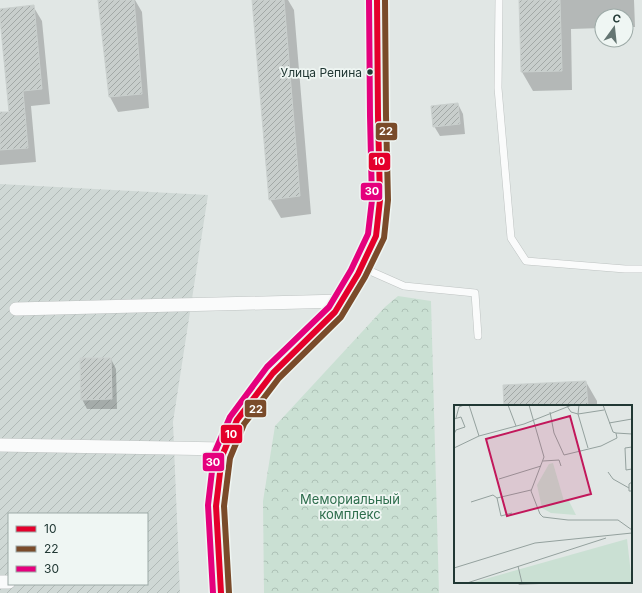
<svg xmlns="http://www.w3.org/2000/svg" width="642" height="593" font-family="Inter,sans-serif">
<defs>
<pattern id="industrial-furrows" width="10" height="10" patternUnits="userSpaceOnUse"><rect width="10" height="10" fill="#cfd8d5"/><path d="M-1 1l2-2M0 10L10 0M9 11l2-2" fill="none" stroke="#b1bab7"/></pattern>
<pattern id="forest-crowns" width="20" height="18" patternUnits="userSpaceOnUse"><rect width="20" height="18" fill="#cae0d3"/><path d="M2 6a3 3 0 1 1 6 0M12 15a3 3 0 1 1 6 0" fill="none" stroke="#adc1b6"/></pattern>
<pattern id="building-hatch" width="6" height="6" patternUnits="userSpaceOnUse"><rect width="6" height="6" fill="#c8cecc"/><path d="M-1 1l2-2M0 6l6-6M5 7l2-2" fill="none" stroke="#a2a8a6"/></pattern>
</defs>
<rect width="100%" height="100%" fill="#e1e7e5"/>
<path fill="url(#industrial-furrows)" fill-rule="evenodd" d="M0,184L208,195L173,422L180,593H0ZM9,514H147V584H9Z"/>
<path fill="url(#forest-crowns)" d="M398,296L431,301L439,593H264L263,501L275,426L385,307Z"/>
<path fill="#0003" d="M103,0H135L142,12L149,108L118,112L110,97Z
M253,0H288L294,10L311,214L281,218L270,199Z
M520,0H634L635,27H626V16H602V28L571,29L572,90L533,91L522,72Z
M33,6L42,21L50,104L31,106L36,162L0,165V113H10Z
M458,104L463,114L465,134L440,136L434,126Z
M111,359L116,369L117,409H87L82,399Z
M586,382L597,401V406H505Z
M517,582H581L519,585Z"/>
<path fill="url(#building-hatch)" stroke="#cad0ce" d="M98,0H134L142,94L109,97Z
M252,0H284L300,196L269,200Z
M519,0H560L562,71L521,72Z
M34,5L42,89L23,91L28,148L0,150V112H9L0,19V9Z
M458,103L460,124L433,127L431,106Z
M80,358H111L112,399L81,400Z
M586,381L588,406H504L503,385Z"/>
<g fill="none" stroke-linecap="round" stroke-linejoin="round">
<defs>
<path id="lane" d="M499,0L498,88L511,238L526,261L625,269H642
M361,267L404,286L475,293L478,336"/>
<path id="street" d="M16,309L342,301
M0,445L225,449
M0,582H9"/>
<path id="secondary" d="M221,593L216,506L222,456L237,420L273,373L335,312L358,274L376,236L380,200L378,116L377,0"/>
</defs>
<use href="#lane" stroke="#bec3c2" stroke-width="8"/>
<use href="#street" stroke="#bec3c2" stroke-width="14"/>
<use href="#secondary" stroke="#bec5c3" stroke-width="20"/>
<use href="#lane" stroke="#fafbfb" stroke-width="7"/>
<use href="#street" stroke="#fafbfb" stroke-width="13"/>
<use href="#secondary" stroke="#fafbfb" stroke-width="19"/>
<defs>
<path id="bus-1" d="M221,593L216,506L222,456L237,420L273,373L335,312L358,274L376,236L380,200L378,116L377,0"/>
<path id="bus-2" d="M229,593L224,506L230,458L244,424L279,378L341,317L365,277L384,238L388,200L386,116L385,0"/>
<path id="bus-3" d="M213,593L208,505L214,454L230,417L267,367L329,307L351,270L368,234L372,200L370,116L369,0"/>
</defs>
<use href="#bus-1" stroke="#eff6f3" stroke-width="9"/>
<use href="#bus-2" stroke="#eff6f3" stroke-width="9"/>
<use href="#bus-3" stroke="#eff6f3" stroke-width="9"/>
<use href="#bus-1" stroke="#e4002b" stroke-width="6"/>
<use href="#bus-2" stroke="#7a4b2a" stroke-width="6"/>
<use href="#bus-3" stroke="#e5007d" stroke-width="6"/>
</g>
<circle fill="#213834" stroke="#eff6f3" stroke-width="1.5" cx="370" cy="72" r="3.5"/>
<g text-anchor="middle" stroke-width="3.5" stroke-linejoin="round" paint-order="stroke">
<g font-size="12" fill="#213834" stroke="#eff6f3" text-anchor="end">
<text x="362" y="77">Улица Репина</text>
</g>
<g font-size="13" fill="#2d6d4c" stroke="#eff6f3">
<text x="350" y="504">Мемориальный<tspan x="350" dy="15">комплекс</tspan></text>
</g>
</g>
<g transform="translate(454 405)">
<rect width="178" height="178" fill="#e1e7e5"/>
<path d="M99,58L110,96H115L122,110L97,108L88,103L83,80L95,59Z" fill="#cae0d3"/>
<path d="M173,134L178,178H17Z" fill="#cae0d3"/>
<path fill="none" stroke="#94a19e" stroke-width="1" d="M15,0L25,31M54,0L62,21M75,0L90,52L77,86L86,109L89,112L114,115H164L178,125M125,0L124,9L134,43M113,1L117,7L124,9L150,5M96,7L100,28L110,50L147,41L163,33L162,28L159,27L149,0M2,13L5,2L10,0M0,14L7,12L11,22L2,25L0,29M155,18L178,14M162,28L178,29M178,42L171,43L172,65L178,64M0,43L25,31L70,19L118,0M89,56L105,55L107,61M154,67L159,74L175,83M45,74L87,61M178,77L175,79V86H178M17,97L39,90L43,93M58,108L47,111L43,93L77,85M64,161L68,178M0,163L81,138L178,128M13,178L152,133"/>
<path fill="#c2185b" fill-opacity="0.15" stroke="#c2185b" stroke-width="2" d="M116,11L137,89L53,111L32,34Z"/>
<rect width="178" height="178" fill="none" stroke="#213834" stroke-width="2"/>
</g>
<g stroke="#eff6f3" stroke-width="1.5">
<rect x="375" y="122" width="23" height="19" rx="4" fill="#7a4b2a"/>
<rect x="368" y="152" width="23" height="19" rx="4" fill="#e4002b"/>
<rect x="360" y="182" width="23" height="19" rx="4" fill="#e5007d"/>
<rect x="244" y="399" width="23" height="19" rx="4" fill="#7a4b2a"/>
<rect x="220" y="424" width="23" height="20" rx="4" fill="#e4002b"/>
<rect x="202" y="452" width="23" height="20" rx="4" fill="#e5007d"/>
</g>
<g font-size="11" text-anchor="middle" font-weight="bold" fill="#fff">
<text x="386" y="135">22</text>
<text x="379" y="165">10</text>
<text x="372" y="195">30</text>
<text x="256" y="413">22</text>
<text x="231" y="438">10</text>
<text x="213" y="466">30</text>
</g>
<rect x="8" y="513" width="140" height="72" fill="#eff6f3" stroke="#9daaa7"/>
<rect x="16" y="526" width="20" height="6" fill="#e4002b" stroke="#9daaa7"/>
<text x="44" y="533" font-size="12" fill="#213834">10</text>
<rect x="16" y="546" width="20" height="6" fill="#7a4b2a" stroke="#9daaa7"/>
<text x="44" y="553" font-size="12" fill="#213834">22</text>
<rect x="16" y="566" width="20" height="6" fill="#e5007d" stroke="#9daaa7"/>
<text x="44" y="573" font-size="12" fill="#213834">30</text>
<g transform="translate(614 28) rotate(15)"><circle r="19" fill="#eff6f3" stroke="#9daaa7"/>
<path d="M0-3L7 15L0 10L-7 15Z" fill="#647572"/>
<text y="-6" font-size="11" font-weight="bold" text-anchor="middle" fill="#213834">С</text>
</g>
</svg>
